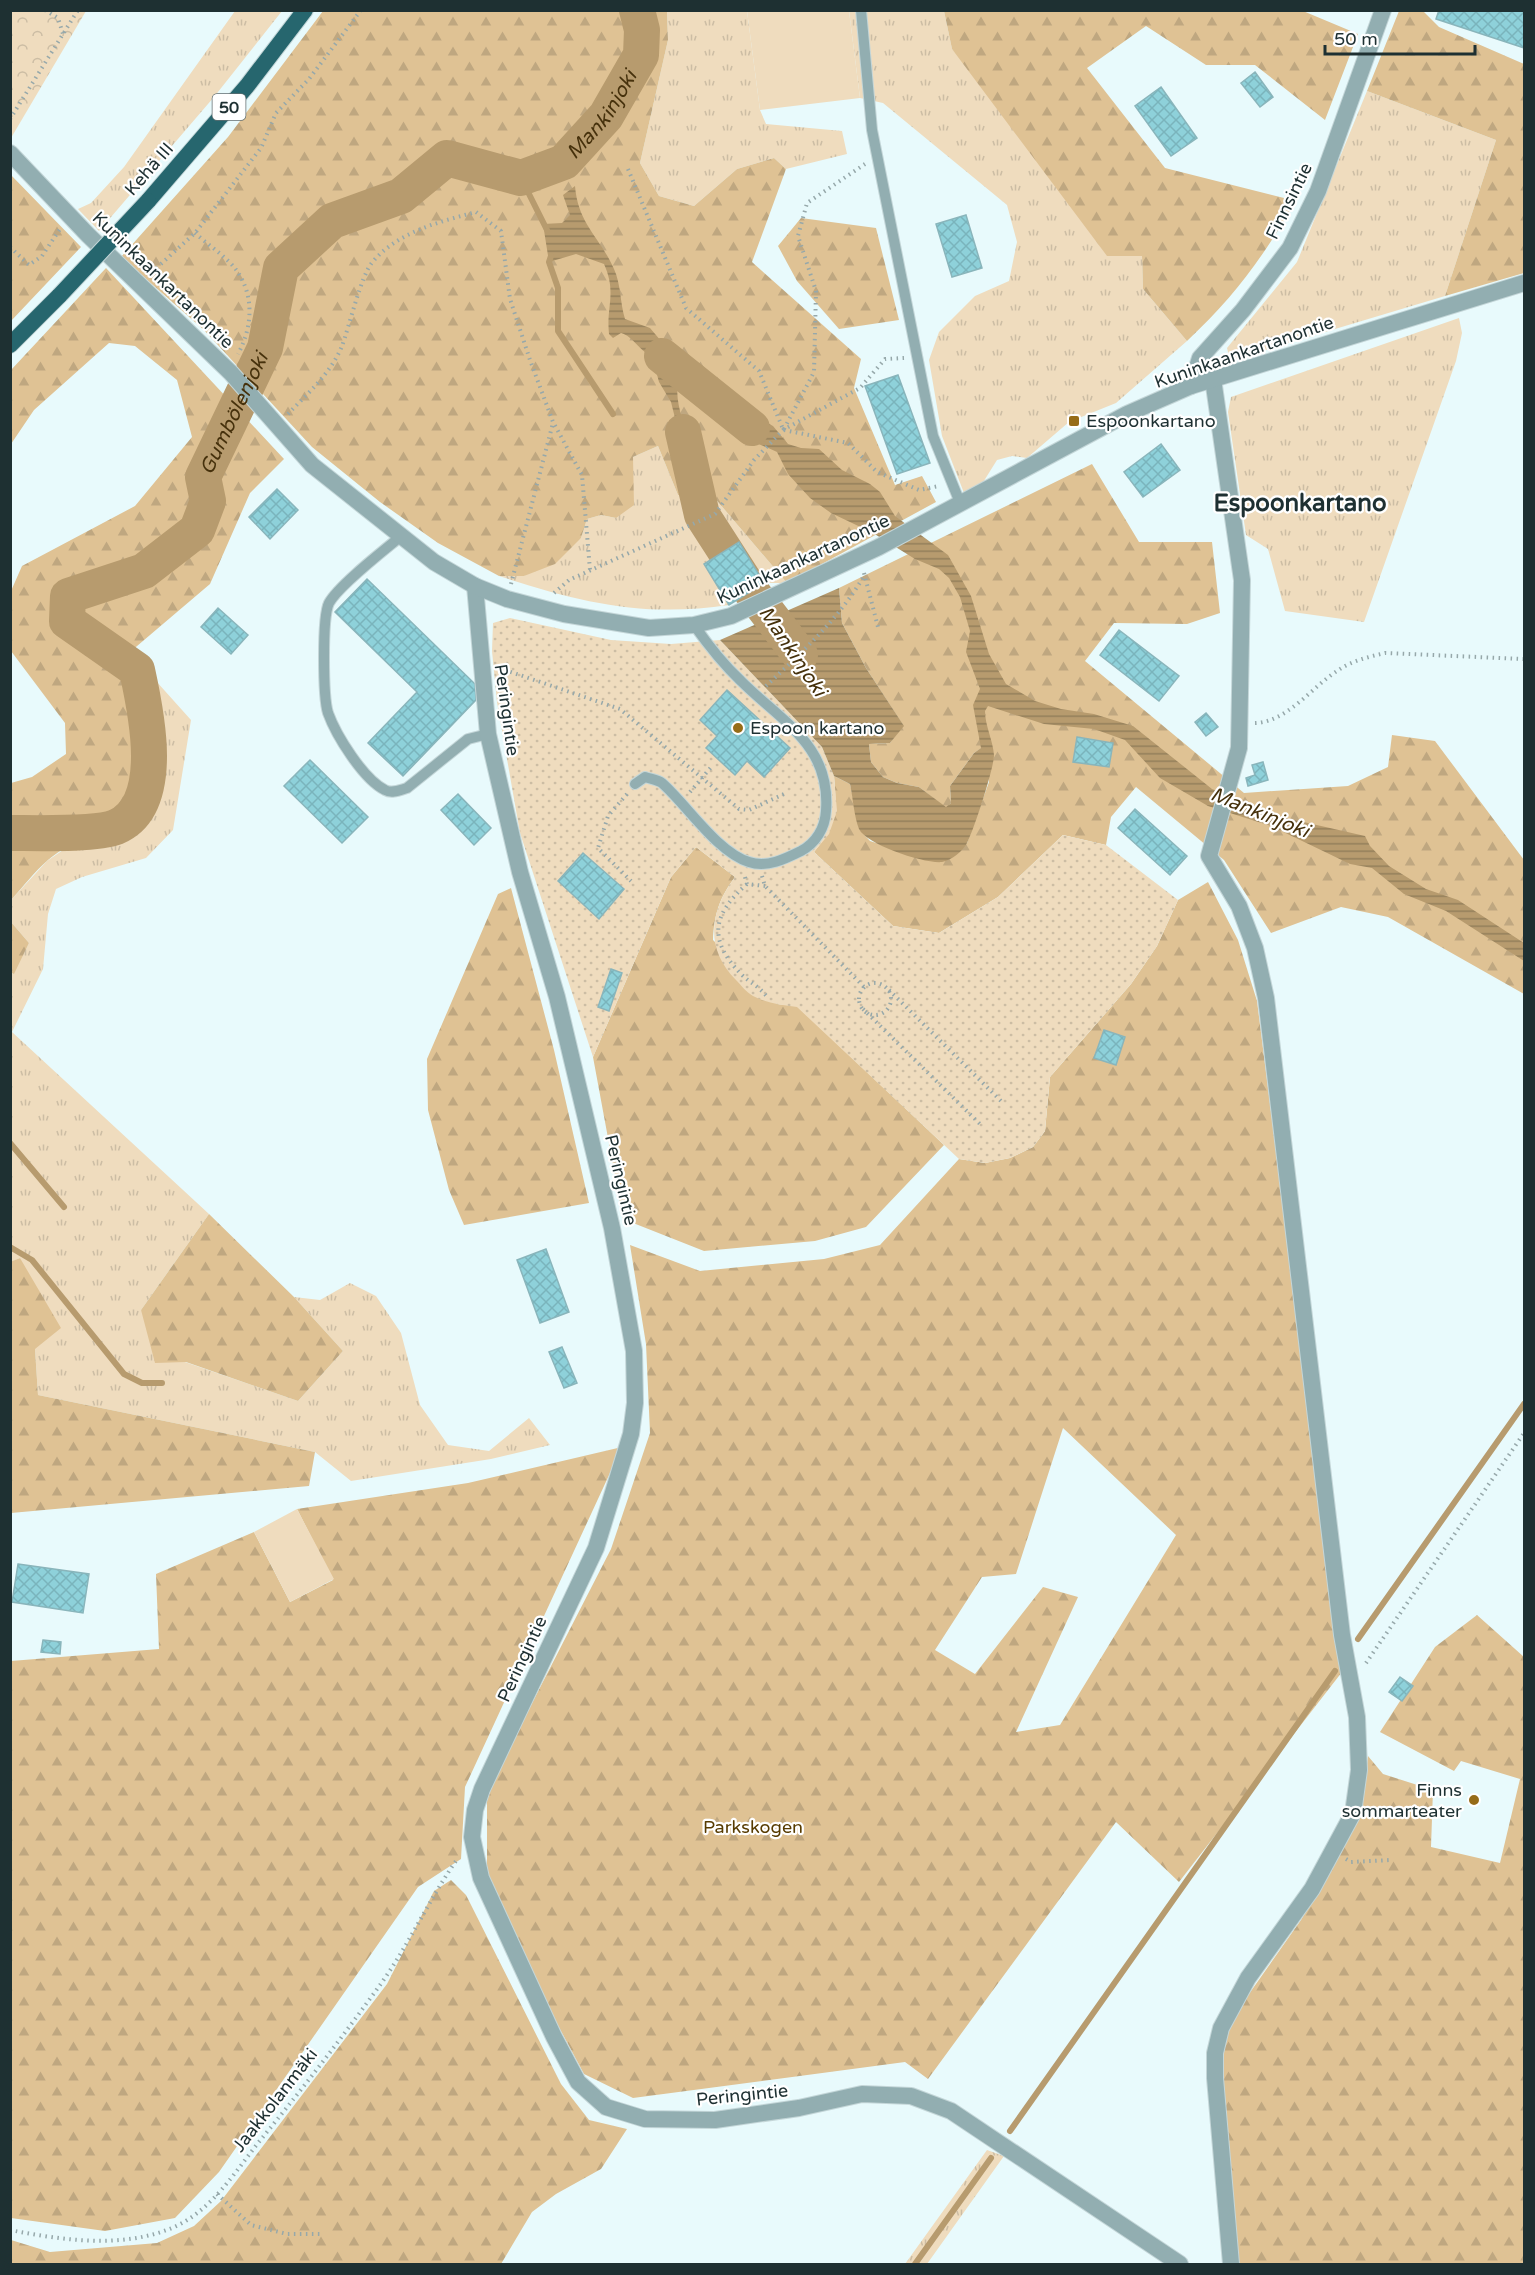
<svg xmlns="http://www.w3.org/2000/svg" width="1535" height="2275" font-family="'Varela Round',sans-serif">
<defs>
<pattern id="grass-tufts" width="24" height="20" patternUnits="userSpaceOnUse" patternTransform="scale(1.5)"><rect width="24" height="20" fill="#efdcbe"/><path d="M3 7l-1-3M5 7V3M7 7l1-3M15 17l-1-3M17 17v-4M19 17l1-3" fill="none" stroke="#ccbda4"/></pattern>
<pattern id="forest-firs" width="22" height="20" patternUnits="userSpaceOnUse" patternTransform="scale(1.5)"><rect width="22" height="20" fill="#dfc294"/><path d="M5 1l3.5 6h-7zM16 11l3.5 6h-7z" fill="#bfa780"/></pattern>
<pattern id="park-crowns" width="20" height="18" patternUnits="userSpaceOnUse" patternTransform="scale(1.5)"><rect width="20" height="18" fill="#efdcbe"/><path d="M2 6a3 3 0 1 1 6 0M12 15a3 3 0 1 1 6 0" fill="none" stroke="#ccbda4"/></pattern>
<pattern id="garden-dots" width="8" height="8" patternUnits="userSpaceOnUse" patternTransform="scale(1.5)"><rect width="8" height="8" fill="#efdcbe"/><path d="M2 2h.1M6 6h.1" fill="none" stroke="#ccbda4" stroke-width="1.8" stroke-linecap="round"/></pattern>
<pattern id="water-rules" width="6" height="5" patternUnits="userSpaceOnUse" patternTransform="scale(1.5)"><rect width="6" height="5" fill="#b79b6e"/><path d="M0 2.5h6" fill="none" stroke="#947f5b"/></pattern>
<pattern id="building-cross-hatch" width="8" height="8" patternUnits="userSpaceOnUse" patternTransform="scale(1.5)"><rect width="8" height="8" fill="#8ed1da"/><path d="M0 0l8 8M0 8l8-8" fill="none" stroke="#7ab4bc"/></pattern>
</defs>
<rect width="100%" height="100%" fill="#e8fafc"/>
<path fill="url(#grass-tufts)" d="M667,10L747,11L760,110L766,124L842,131L847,154L786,169L774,158L737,169L694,206L659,196L640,163L668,40Z
M235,11H282L214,97L99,231L78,209L91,203L124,167Z
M849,11H944L952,49L1142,256L1143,289L1187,341L1116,403L1069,422L1027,458L1012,456L997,460L982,484L964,493L942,436L929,360L939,332L975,296L1009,281L1017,242L1007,205L883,103L860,98Z
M1367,91L1496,140L1445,296L1235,359L1229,356L1227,348L1297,262Z
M1459,318L1462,333L1456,361L1364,622L1285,611L1268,549L1246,535L1228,412L1231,397Z
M658,446L678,495L713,496L787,583H764L738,542L704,564L729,605C644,618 579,602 499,576H524L581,538L587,519L601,515L616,518L633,457Z
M130,652L191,720L173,830L146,858L82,877L56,889L48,914L43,969L12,1032L209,1214L141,1310L185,1362L298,1401L343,1351L294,1297L320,1300L350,1283L376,1296L401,1333L420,1405L448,1445L489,1451L529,1418L550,1445L491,1459L351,1481L315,1452L38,1395L35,1349L20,1258L11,1262V973L13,974L29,943L11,922V900L47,861L107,820L136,688Z
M987,2150L1004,2156L927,2264H905Z"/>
<path fill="url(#forest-firs)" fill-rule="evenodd" d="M323,11H667L668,40L640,163L659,196L694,206L737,169L774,158L786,169L752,262L861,359L854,388L895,485L922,476L936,502L787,583L713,496L678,495L658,446L633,457L634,505L616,518L601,515L587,519L581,538L555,564L524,576H499L438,543L380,502L312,447L204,330L121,257L228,137Z
M944,11H1303L1358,34L1325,120L1255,65H1206L1146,26L1087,68L1165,168L1296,201C1262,258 1236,295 1187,341L1143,289L1142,256H1107L952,49Z
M1399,11H1423L1439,27L1524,64V273L1445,296L1496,140L1367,91Z
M10,174L81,247L11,321H10Z
M801,218L876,228L899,320L839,329L797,281L778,246Z
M106,268L284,459L250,493L210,584L130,652C135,686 149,767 131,797C113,826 73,839 48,860C34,872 23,887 11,900V783L32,777L66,754L65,723L11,651V591L22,566L135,506L192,437L177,380L135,346L109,343L34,410L11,444V370Z
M1092,464L1139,542H1212L1220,613L1187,624L1114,623L1085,661L1244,793L1348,786L1388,767L1392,735L1435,741L1524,860V994L1388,917L1341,907L1271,933L1224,860L1136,787L1111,817L1106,845L1063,835L998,897L939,933L893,926L814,852C837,824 837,811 834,776L850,784L860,830L870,841L929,860L967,843L989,782L986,745L974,753L950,786L951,803L946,808L919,787L897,783L883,777L871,762L869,744L890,743L903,725L866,668L842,623L839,588Z
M696,847L735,877C720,897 714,914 713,940L777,1004L797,1006L944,1145L866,1227L815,1241L704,1251L623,1219L593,1057L671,877Z
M1208,882L1238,940L1257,1001L1342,1672L1179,1882L1116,1822L928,2079L905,2062L633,2098L584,2074L487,1893V1791L611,1549L650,1433L646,1344L630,1245L700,1271L824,1259L880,1245L959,1159L985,1163L1010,1158L1033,1147L1045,1131L1050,1077L1131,984L1157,946L1178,900ZM1063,1428L1176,1535L1060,1725L1016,1732L1078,1597L1043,1587L975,1674L935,1650L982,1577L1016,1574Z
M511,888L554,1050L589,1203L464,1225L449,1190L428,1110L427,1059L498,894Z
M11,922L29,943L14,974L11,973Z
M209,1214L294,1297L343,1351L298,1401L186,1362L155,1363L141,1310Z
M20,1258L61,1328L35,1349L38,1395L315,1452L309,1486L11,1513L10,1262Z
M622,1447L465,1787L461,1859L418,1887L219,2172L175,2218L105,2231L11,2218V1661L159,1649L156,1574L254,1532L290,1602L333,1580L297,1509L468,1483Z
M1477,1615L1524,1657V2264H1235L1220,2057L1232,2018L1301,1920L1360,1818L1368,1756L1383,1774L1433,1790L1431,1847L1500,1863L1520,1779L1461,1761L1454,1771L1380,1732L1435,1647Z
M451,1880L466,1895L561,2084L589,2120L627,2129L601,2169L556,2194L532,2212L501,2264H11V2240L50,2252L157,2243L194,2226L221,2201L387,1984L434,1891Z"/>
<path fill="url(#park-crowns)" d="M11,10L86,11L11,138L10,137Z"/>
<path fill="url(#garden-dots)" d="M510,618L611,640L671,644L720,640L822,747L834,776L837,811L829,834L814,852L893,926L939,933L998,897L1063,835L1106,845L1178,900L1157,946L1131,984L1050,1077L1045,1131L1033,1147L1010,1158L985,1163L959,1159L797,1007C782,1005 766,1003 753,996C746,992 741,985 736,980C704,948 710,910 735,877L696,847L671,877L593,1057L520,833L497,702L492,651L493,623Z"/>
<path fill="#efdcbe" d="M747,11H849L860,98L760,110Z
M297,1509L334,1579L290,1602L254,1532Z"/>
<path fill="url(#water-rules)" d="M575,186C578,224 600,237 614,269C621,284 620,303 625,319L650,328L678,361L715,385L745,411L773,426L788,444L801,448L819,449L842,470L870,484L880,492L895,516L948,555L971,596L989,654L1006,684L1035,701L1061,709L1094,714L1133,726L1212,789L1286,818L1365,836L1370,846L1389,866L1426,889L1458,900L1524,943V961L1446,911L1404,894L1372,868L1350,864L1271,826L1208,806L1160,778L1125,740L1094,729L1044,724L988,706L985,711C985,726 993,740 994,755C994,768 974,830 967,843C963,851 952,860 942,862C925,864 867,845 859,829C854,816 853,798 850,784L834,776L822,747L720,640L839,588L842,623L866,668L904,726L890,743L869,744L871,762L883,777L897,783L919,787L946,807L951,803L950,786L974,753L981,748L973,705L980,689L966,652L970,631L960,597L949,578L939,569L915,559L873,533L831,513L810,498L788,474L777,452C746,437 715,435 712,394L705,389L679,384C669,403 707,481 712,504L708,507L705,504L687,466L671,402L659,382L652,356C639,351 633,336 621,333L613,338L609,334C606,306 617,293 604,264L576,254L549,262L543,224L562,223L570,215L563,195Z"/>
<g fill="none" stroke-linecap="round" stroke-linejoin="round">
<path stroke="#b79b6e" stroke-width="6" d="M521,178L547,230
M551,256L549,262L558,288V331L613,414
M10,1143L64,1207
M10,1247L32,1260L124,1374L142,1383H162
M1358,1639L1524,1404
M1010,2131L1335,1671
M915,2264L991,2158"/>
<g stroke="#b79b6e" stroke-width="36">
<path d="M662,356L752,428"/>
<path d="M683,432L702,515L751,591L800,655"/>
<path id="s1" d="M10,833C35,833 96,835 116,827C167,805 146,711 137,670L67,621L68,596L144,571L197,530L208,501L203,477L265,348L281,268L332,221L401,196L447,158L521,178L564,162L606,116L641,55L642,30L637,10"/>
</g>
</g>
<path fill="url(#building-cross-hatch)" stroke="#89b5bb" stroke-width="1.5" d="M1439,10H1524V48L1436,19Z
M1255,72L1273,97L1260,107L1241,83Z
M1161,87L1197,138L1171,156L1135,106Z
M966,215L982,268L952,277L936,224Z
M898,375L930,463L897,474L865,386Z
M1161,444L1180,470L1143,497L1124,472Z
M277,489L298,510L270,539L249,517Z
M739,542L764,583L729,605L704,564Z
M367,579L475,684L476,700L403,776L368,743L417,692L335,612Z
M218,608L248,635L231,654L201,627Z
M1119,630L1179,676L1159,701L1100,655Z
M727,690L790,748L764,777L747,761L735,775L706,748L717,736L700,720Z
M1206,713L1218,727L1206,736L1195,722Z
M1077,737L1113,743L1109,767L1073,762Z
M310,760L368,817L342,843L284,786Z
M1263,762L1268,780L1248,786L1246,778L1255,775L1252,765Z
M458,794L491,828L474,845L441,810Z
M1135,809L1187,856L1170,875L1118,828Z
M583,853L624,889L599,919L558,881Z
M611,969L622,973L609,1011L598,1007Z
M1104,1030L1125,1037L1116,1065L1094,1058Z
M546,1249L569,1312L540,1323L517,1260Z
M562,1347L577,1383L564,1388L549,1352Z
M18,1564L89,1574L83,1613L12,1602Z
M43,1640L61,1642L60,1654L41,1652Z
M1400,1677L1413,1686L1402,1701L1389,1692Z"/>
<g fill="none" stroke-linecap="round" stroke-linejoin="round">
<defs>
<path id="service" d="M861,10L872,130L933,436L961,505
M400,537C383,551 338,586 329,603C322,617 323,697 328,713C336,735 363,779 385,790C392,794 400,790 407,788L468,739L488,734
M635,784L645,777C651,779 658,780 662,783C687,805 717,852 749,862C767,868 785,859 801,851C816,843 825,828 826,811C831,745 782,722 741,681C723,664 708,645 694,625"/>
<path id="minor" d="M1213,379L1242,580L1239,748L1209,856L1239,906L1255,948L1266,998L1342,1635L1357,1717L1359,1770L1353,1813L1312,1889L1248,1978L1221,2028L1215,2053V2078L1231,2264
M1191,386L1200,358L1243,310L1290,248L1318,191L1383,10
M475,586L488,734L520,872L557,997L612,1228L634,1351L635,1403L631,1434L596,1548L482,1789L475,1810L472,1837L481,1878L554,2037L578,2082L606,2107L645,2119L715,2120L799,2108L862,2094L911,2096L951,2111L1180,2264"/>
<path id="tertiary" d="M10,153L88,235L231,373L312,465L434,562L475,586L507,599L564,614L649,628L694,625L731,616L879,547L1127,414L1191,386L1524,283"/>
<path id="trunk" d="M148,201L247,86L305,10
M10,345L60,295"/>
</defs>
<use href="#service" stroke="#c4d6d8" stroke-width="12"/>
<use href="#minor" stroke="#c4d6d8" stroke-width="18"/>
<use href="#tertiary" stroke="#c4d6d8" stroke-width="18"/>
<use href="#trunk" stroke="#c4d6d8" stroke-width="18"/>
<path stroke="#96a8aa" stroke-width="4" stroke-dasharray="1.5 4.5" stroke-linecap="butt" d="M45,10L58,18L63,34
M10,119L78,10
M628,169L686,308L759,371L783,429
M195,233C208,245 227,257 237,271C255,297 252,328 238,354
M10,247L29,265L42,256L60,229
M152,272L195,233L261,148L276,113L309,79L361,10
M288,414C308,393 331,373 342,346C349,327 361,277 371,264C396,232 439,222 476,212L501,231L510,299L530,360L553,422L582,475L590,570
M784,429L814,372L816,291L798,236L807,203L865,164
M784,430L848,443L877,472L919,490L939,486
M864,573L878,627
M511,584L553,423
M554,593L569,580L715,514L754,460L783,430L860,388L885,359L904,358
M499,668L620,709L739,809L749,810L784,794
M766,686C802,652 841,617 865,574
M1255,723C1287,722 1312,687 1337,671C1351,661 1368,657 1385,653L1524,659
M690,792L712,766
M627,794L608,816L598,848L631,881
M762,876L765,886L864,987
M745,877L747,884L765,886
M747,884C713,914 707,939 741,974C750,983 758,985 768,998
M859 999a16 16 0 1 1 32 0a16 16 0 1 1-32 0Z
M889,990L1003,1103
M863,1009L981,1125
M1366,1663L1524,1433
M1346,1859L1351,1862L1391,1860
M217,2194L251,2225L287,2234H321
M10,2230C62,2240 121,2249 172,2228C210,2212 233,2175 258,2143C300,2092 341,2039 380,1985C409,1945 429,1899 458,1858"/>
<use href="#service" stroke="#92aeb1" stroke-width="10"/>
<use href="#minor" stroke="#92aeb1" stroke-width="16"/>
<use href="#tertiary" stroke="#92aeb1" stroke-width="16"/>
<use href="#trunk" stroke="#26666e" stroke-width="16"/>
<defs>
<path id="trunk-bridge" d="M60,295L148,201"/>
</defs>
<use href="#trunk-bridge" stroke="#c4d6d8" stroke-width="18" stroke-linecap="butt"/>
<use href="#trunk-bridge" stroke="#26666e" stroke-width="16"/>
</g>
<g fill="#966c18" stroke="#fff" stroke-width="2">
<rect x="1068" y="415" width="12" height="12" rx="3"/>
<circle cx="738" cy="728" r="6"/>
<circle cx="1474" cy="1800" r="6"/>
</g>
<g text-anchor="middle" stroke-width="4.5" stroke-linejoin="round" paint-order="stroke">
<rect fill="#fff" stroke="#626e70" stroke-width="1.5" x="212.5" y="94" width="33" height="26" rx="4.5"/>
<g font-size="16" font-weight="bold" fill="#1e3032">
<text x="229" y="113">50</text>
</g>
<g font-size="18" fill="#1e3032" stroke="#fff">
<text transform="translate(149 169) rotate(-49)" y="6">Kehä III</text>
<text transform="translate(1289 201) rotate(-64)" y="6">Finnsintie</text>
<text transform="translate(163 280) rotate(44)" y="6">Kuninkaankartanontie</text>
<text transform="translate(1244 352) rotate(-19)" y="6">Kuninkaankartanontie</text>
<text transform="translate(803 559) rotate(-25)" y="6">Kuninkaankartanontie</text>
<text transform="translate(507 710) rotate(82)" y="6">Peringintie</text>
<text transform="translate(621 1180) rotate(77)" y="6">Peringintie</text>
<text transform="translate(522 1659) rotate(-65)" y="6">Peringintie</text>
<text transform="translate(742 2095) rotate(-6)" y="6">Peringintie</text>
<text transform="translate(275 2100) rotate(-52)" y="6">Jaakkolanmäki</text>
</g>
<g font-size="18" fill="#1e3032" stroke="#fff" text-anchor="start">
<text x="1086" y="427">Espoonkartano</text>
<text x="750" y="734">Espoon kartano</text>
<text x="1462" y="1796" text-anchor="end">Finns<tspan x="1462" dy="21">sommarteater</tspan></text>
</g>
<g font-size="18" fill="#573b00" stroke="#fff">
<text x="753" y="1833">Parkskogen</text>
</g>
<g font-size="20" font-style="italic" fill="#46310c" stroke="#fff">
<text dy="7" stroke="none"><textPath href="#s1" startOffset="1200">Mankinjoki</textPath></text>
<text dy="7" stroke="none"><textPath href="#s1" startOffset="660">Gumbölenjoki</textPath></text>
<text transform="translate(793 651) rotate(56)" y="7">Mankinjoki</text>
<text transform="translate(1260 812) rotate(22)" y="7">Mankinjoki</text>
</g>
<g font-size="24" font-weight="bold" fill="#1e3032" stroke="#fff">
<text x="1300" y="511">Espoonkartano</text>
</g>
</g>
<rect width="1535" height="2275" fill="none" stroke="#1e3032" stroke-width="24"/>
<path d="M1325 45v9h150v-9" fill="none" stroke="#1e3032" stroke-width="3"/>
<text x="1334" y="45" font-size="18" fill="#1e3032" stroke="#ffffff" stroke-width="4.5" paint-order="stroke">50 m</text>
</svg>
